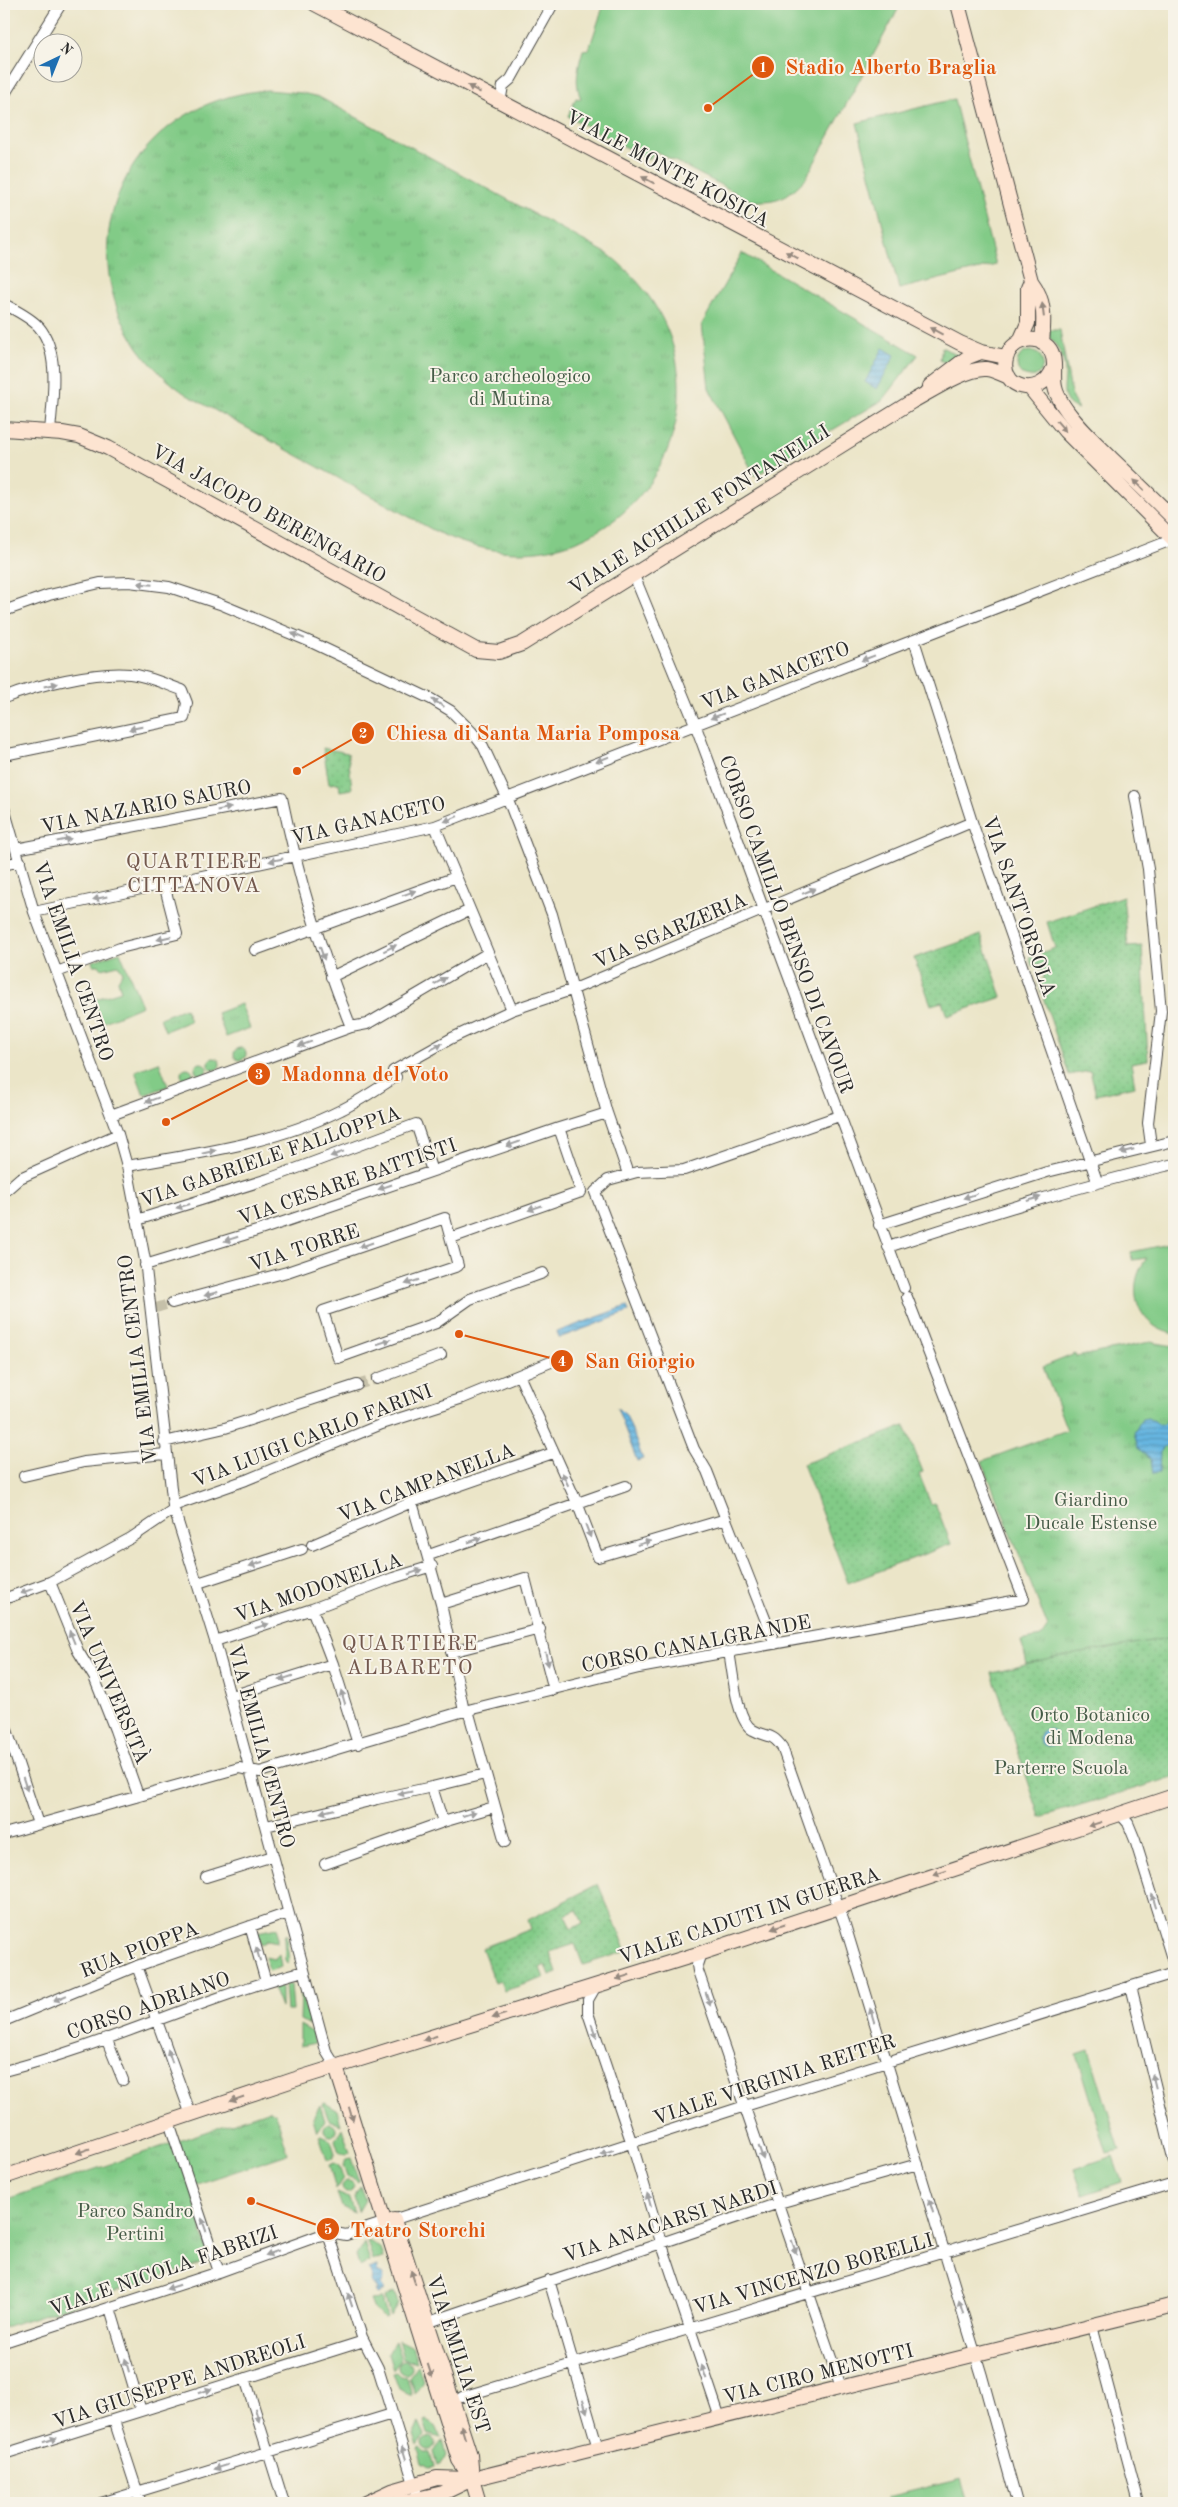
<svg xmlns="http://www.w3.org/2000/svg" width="1178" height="2507" font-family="'Old Standard TT',serif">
<defs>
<pattern id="park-tufts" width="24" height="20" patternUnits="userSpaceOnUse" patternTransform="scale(1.25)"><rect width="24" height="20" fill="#82cb87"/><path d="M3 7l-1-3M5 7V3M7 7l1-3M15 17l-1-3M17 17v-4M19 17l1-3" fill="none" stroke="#70ae75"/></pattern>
<pattern id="garden-dots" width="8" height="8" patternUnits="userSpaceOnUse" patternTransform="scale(1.25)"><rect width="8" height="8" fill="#82cb87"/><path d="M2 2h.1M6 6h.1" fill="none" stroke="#70ae75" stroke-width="1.8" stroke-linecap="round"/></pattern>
<pattern id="water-rules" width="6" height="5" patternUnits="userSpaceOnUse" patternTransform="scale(1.25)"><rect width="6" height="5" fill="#66b6e1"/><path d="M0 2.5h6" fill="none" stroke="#5494b7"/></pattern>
</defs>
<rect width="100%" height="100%" fill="#f7f3e8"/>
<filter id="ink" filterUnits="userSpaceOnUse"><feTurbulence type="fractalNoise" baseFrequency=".02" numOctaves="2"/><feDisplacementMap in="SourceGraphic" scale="10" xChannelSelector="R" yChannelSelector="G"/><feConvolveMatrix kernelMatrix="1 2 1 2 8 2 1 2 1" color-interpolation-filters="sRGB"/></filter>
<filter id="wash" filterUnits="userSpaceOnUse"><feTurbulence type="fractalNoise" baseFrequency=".0096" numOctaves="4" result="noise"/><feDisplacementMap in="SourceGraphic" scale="20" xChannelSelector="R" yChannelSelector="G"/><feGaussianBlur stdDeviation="1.12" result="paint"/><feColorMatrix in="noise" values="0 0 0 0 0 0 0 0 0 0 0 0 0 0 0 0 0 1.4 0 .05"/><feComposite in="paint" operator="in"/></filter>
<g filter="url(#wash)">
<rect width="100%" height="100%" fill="#ebe5c8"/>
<path fill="#82cb87" stroke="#567b59" d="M604,4H901L806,178C788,197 779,202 752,201L655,151L649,160L568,116L576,98L581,99C574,82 578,67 583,50L589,49Z
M954,99L996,265L899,289L857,123Z
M742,253L918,355L883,400L755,476L709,388L702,324Z
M1049,330H1060L1072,398L1078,409C1060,402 1064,391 1065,377C1066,362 1059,347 1049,337Z
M942,347L960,357L949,365L940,360Z
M1017 364a13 13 0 1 1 26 0a13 13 0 1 1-26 0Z
M120,952L142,1006L102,1023L93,1000L121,991L118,980L123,972L118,965L102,969L99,965H93L92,961Z
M234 1054a6 6 0 1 1 12 0a6 6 0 1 1-12 0Z
M208 1064a6 6 0 1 1 12 0a6 6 0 1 1-12 0Z
M159,1062L168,1086L144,1095L135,1071Z
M195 1069a6 6 0 1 1 12 0a6 6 0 1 1-12 0Z
M181 1074a6 6 0 1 1 12 0a6 6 0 1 1-12 0Z
M1174,1243V1334C1137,1327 1124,1287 1147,1258L1132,1260L1131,1252Z
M277,1928V1942L268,1940L261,1945L257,1932Z
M286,1934L289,1960L287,1963L285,1960L284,1937Z
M279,1954L281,1967L269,1971L265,1957L274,1959Z
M285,1984H291L293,2011H287Z
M281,1986V2008L273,1988Z
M301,1993L310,2025L300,2020Z
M300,2025L312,2032L315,2043L300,2046Z
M1089,2050L1120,2150L1107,2153L1077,2054Z
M325,2103L337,2110L341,2125L329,2120L323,2104Z
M320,2105L325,2121L317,2132L313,2118Z
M324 2130a6 6 0 1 1 12 0a6 6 0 1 1-12 0Z
M342,2128L350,2153L345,2155L339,2152L335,2140Z
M321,2136L331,2141L335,2153L332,2159L327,2160L319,2136Z
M1113,2156L1122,2182L1083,2195L1074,2169Z
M351,2158L359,2181L358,2182L353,2178L347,2177L343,2165L346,2159Z
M334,2163L339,2166L343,2178L336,2189L329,2165Z
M342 2187a6 6 0 1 1 12 0a6 6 0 1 1-12 0Z
M360,2186L365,2200L358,2212L354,2197Z
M337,2193L349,2198L354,2213L342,2207Z
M369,2241L381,2249L384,2259L373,2260L367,2242Z
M364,2243L370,2261L360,2267L356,2256Z
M394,2292L398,2303L390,2316L385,2298Z
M382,2299L387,2317L385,2318L374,2310L370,2300Z
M398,2340L412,2347L417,2362L403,2358Z
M395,2341L401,2359L393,2370L388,2354Z
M398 2367a7 7 0 1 1 14 0a7 7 0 1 1-14 0Z
M418,2365L423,2381L415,2394L409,2377Z
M396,2372L400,2376L407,2377L412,2395L399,2389L393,2373Z
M426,2420L437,2428L441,2438L428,2434L424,2421Z
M419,2422L425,2435L417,2446L413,2435Z
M422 2444a7 7 0 1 1 14 0a7 7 0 1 1-14 0Z
M442,2441L446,2455L442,2464L438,2466L434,2452Z
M420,2448L425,2453H431L435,2467L429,2468L422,2464L418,2449Z
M961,2479L968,2503H889L888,2497Z"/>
<path fill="url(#park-tufts)" stroke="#567b59" d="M267,90L302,93L319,97L608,254C774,384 622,626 433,530L187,395C49,301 100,104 267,90Z
M241,1004L250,1028L226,1037L217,1013Z
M185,1008L190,1021L165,1031L160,1018Z
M1150,1342L1174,1346V1637L1027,1664L1021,1641L1041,1637L1048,1627L982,1461L1067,1430L1043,1367L1075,1354L1076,1357Z
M270,2110L276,2114L288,2154L191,2186L209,2259L207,2262L4,2327V2200Z"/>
<path fill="url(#garden-dots)" stroke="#567b59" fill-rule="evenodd" d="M323,748L348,753L352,789L340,791L339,783L329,784Z
M1123,896L1128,947L1142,946L1148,1060L1131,1063L1135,1086L1096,1095L1090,1071L1069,1075L1038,982L1044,979L1039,964L1032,966L1029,957L1055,948L1047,922Z
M981,935L1002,997L947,1016L942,1002L931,1005L914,958Z
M905,1426L923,1472L919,1474L931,1504L935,1503L951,1544L848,1583L803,1464Z
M1174,1637V1777L1040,1817L992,1673L1063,1656Z
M598,1884L627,1951L583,1965L575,1944L550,1952L557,1973L549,1976L545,1965L540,1968L544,1978L504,1991L500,1981L495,1983L482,1948L531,1929L528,1920ZM577,1910L583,1923L571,1929L565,1915Z"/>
<path fill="url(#water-rules)" stroke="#487086" d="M883,348L895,355L877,389L865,382Z
M627,1306L629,1312L559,1338L557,1332Z
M617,1408L626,1415L643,1459L637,1461Z
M1174,1413V1446H1165L1160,1451L1159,1473L1153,1474L1151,1460L1138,1448L1134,1433L1142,1419L1148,1418L1159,1425H1163Z
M1039 1738a9 9 0 1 1 18 0a9 9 0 1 1-18 0Z
M378,2266L377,2272L383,2275L384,2280L381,2285L385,2291L377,2294L375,2290H378L371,2282L372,2274L369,2269Z"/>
</g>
<g filter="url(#ink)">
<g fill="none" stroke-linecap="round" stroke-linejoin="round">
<path stroke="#c5c0a9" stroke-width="10" stroke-dasharray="10 5" stroke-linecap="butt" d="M156,1308L172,1303
M357,1385L377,1379"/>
<defs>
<path id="street" d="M4,95L61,4
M500,103L503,86L511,79L553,4
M4,304C15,310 30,317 39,327C61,353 52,401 50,432
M633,573L695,724L904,1288
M4,611L49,595L100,583L129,582L169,587L220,604L313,643L431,699L451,711L472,732L483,746L509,802L552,914L607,1113
M914,640L972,822L1097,1181
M4,698C36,685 95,671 130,674C148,676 165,684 182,690L187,703L184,718L4,755
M1135,796L1148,869L1161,1011L1148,1123L1151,1145
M4,808L34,912L118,1134L127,1166L145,1260L173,1506L215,1641L326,2051L336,2067
M435,826L512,1010
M16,849L282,798C298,877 321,952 351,1027
M4,865L20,861
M34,912L435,826L1174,539
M255,950L456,877
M57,972L120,948L177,934L164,884
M331,977L470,910
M111,1115L351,1027L367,1024L488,953
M127,1166C199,1153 274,1144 341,1110C360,1101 378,1088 396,1077L393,1071L452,1038L512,1010L574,989L972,822
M4,1192L20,1178L118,1134
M137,1220L268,1179L416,1124L432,1171
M879,1225L1047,1172L1174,1141
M451,1238L581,1192L559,1128L607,1113L628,1174
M888,1247C983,1216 1077,1186 1174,1164
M145,1265L260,1230L559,1128
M172,1303L287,1272L445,1218L458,1266L323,1311L338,1358L436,1323L470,1299L543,1273
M519,1375L578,1505L598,1557L726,1519
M377,1379L441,1355
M164,1442L225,1428L357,1385
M24,1476L84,1462L165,1454
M412,1502L441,1604L464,1711
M173,1506L246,1480L382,1424L463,1398L558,1359
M312,1545L412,1502L553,1453
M429,1555L626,1486
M50,1582L78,1651L94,1677L115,1730L138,1795
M198,1583L302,1549
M4,1599L50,1582L131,1538L174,1509
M441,1604L525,1578L554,1690
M312,1609L333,1664L358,1744
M215,1641L312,1609L393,1578L432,1566
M775,1644L707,1471L694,1449L595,1192L608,1180L637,1172L684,1170L839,1116
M451,1652L540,1629
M729,1652C733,1671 736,1721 753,1730C767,1738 771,1732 782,1747L845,1925L982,2376L1017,2503
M231,1696L333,1664
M468,1710L505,1842
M4,1721L38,1824
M485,1774L432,1787L443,1822L494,1807
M377,1799L432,1787
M1121,1815L1128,1823L1135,1840L1174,1965
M266,1826L374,1800
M4,1834L239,1768L260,1772L464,1711L639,1668L1024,1599L907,1297
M325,1864L443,1822
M206,1877L273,1856
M250,1926L266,1982
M701,1953L697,1965L698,1971L841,2387
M137,1966L191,2115
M596,1986L588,2000V2013L632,2144L661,2242L720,2418
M1131,1986L1174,2162
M4,2021L137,1966L288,1913
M106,2038L123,2080
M4,2071C106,2045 202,1998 304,1971
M169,2122L219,2272
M328,2234L362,2337L378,2368L416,2490
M549,2280L598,2448
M110,2308L141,2411
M435,2320L779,2203L918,2164
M1092,2326L1139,2503
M4,2342L219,2272L318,2236L335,2233L346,2235L745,2106L1174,1973
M245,2378L284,2503
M462,2397L1174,2183
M114,2420L141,2503
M4,2454L364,2341
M101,2503L392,2414"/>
<path id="secondary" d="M315,4L960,343L981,352L1006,357
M958,4L1031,281C1046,301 1044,319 1042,343
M1020,341L1028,323V288L1031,281
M1053,369C1041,399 999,389 1006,359C1010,340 1034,333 1048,347C1058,358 1052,374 1055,387C1056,393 1060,400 1063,405C1076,425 1094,441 1111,458C1132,478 1153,498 1174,519
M930,386L968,357L981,352
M1030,388L1065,431L1174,540
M4,429L62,433L79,436L108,448L476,650L499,652L522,644L911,402C930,392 967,367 987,369C994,370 1002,374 1009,377
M336,2067L459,2460L472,2479
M4,2177L293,2080L701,1953L1174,1796
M394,2220L470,2455L472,2479L479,2503
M366,2503L392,2491L437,2478L469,2479
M399,2503L443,2493L472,2479L1174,2305"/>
</defs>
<use href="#street" stroke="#484743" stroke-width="12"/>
<use href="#secondary" stroke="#484743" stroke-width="16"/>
<use href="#street" stroke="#fff" stroke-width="10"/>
<use href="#secondary" stroke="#fde4d1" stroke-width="14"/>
</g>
<defs><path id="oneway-solid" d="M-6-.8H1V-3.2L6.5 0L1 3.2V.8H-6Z" transform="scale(1.25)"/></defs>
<g fill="#94887e">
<use href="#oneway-solid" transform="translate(474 89) rotate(-151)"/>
<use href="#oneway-solid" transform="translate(648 180) rotate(-152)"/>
<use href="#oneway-solid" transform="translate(792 255) rotate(-152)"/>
<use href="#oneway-solid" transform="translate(1043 310) rotate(-97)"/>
<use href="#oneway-solid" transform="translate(936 331) rotate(-152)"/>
<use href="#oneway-solid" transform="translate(1061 426) rotate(49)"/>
<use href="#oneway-solid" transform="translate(1139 485) rotate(-136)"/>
<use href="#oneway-solid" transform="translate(1095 1824) rotate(162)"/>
<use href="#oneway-solid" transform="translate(940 1873) rotate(162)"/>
<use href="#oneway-solid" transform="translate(778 1927) rotate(161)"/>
<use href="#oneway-solid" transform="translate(623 1977) rotate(163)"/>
<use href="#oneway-solid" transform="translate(499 2016) rotate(162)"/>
<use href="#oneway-solid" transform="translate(430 2038) rotate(163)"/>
<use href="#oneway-solid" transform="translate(237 2099) rotate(161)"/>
<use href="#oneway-solid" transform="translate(351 2114) rotate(73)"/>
<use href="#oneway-solid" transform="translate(83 2151) rotate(161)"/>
<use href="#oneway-solid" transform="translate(413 2277) rotate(-108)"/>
<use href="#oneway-solid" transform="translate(430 2371) rotate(72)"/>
<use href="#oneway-solid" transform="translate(463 2432) rotate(-107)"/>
</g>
<g fill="#a0a0a0">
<use href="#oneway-solid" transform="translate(145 584) rotate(-175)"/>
<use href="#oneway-solid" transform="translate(298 636) rotate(-157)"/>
<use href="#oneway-solid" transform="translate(868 658) rotate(159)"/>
<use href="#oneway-solid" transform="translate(51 685) rotate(-12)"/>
<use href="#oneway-solid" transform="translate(438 703) rotate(-149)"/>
<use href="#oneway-solid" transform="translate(717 716) rotate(159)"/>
<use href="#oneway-solid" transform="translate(136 728) rotate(168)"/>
<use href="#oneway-solid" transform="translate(603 759) rotate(159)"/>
<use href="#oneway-solid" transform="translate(224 809) rotate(-11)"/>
<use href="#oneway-solid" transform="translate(451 819) rotate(158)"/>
<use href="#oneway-solid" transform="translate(64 840) rotate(-11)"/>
<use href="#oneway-solid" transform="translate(276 860) rotate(168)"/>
<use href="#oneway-solid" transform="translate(809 891) rotate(-23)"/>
<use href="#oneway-solid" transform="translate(409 893) rotate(-20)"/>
<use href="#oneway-solid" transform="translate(100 898) rotate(168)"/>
<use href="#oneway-solid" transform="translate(164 938) rotate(166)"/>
<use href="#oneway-solid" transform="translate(390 948) rotate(-26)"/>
<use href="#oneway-solid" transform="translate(322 953) rotate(71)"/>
<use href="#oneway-solid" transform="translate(440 981) rotate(-30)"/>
<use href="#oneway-solid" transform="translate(305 1044) rotate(160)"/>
<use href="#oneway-solid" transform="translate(436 1047) rotate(-29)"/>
<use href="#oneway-solid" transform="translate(152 1100) rotate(160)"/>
<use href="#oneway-solid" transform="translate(513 1144) rotate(161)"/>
<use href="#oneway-solid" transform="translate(1127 1151) rotate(166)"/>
<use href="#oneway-solid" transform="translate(209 1152) rotate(-13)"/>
<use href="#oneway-solid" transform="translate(337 1154) rotate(160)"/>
<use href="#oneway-solid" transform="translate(385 1187) rotate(161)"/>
<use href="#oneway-solid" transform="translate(970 1196) rotate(162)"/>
<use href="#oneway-solid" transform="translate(1034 1199) rotate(-16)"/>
<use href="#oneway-solid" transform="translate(183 1206) rotate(164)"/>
<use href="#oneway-solid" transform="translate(535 1208) rotate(161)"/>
<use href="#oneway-solid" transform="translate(231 1239) rotate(163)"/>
<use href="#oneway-solid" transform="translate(366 1245) rotate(161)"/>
<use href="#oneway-solid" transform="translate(412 1282) rotate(162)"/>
<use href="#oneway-solid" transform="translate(211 1294) rotate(165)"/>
<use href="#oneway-solid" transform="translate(384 1342) rotate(-18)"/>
<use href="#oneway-solid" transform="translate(565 1479) rotate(-116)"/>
<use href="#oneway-solid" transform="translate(588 1531) rotate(69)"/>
<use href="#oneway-solid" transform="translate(475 1540) rotate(-19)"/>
<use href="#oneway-solid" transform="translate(644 1543) rotate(-16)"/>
<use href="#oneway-solid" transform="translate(256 1564) rotate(162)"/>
<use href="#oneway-solid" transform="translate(415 1572) rotate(-19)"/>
<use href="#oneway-solid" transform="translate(27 1591) rotate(160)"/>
<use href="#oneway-solid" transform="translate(262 1626) rotate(-18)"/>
<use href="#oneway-solid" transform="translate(72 1637) rotate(-112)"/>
<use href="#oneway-solid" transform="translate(547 1659) rotate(77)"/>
<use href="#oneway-solid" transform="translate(286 1678) rotate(163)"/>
<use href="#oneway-solid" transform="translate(343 1697) rotate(-107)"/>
<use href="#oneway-solid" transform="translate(25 1784) rotate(72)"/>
<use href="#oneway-solid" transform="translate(405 1793) rotate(168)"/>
<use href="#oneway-solid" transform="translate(327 1811) rotate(166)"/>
<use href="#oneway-solid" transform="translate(469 1814) rotate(-17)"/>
<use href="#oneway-solid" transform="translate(1154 1901) rotate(-107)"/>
<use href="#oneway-solid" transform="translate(258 1954) rotate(-107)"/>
<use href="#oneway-solid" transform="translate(60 1998) rotate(158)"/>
<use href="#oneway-solid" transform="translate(708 1999) rotate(71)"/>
<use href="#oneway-solid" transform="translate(872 2015) rotate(-107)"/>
<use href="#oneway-solid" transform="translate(594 2031) rotate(71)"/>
<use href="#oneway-solid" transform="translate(170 2056) rotate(-109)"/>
<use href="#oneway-solid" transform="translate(1154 2081) rotate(-104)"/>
<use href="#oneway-solid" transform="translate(607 2152) rotate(162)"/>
<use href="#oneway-solid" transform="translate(761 2153) rotate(71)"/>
<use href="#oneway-solid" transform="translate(649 2200) rotate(-106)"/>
<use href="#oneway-solid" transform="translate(931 2206) rotate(-107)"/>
<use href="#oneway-solid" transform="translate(204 2225) rotate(-109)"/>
<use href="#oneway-solid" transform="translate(794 2247) rotate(71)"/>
<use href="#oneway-solid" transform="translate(272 2253) rotate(160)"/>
<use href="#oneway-solid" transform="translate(173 2287) rotate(162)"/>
<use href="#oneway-solid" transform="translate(350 2300) rotate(-108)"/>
<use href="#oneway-solid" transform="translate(961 2307) rotate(-107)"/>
<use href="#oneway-solid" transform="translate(127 2365) rotate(-106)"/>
<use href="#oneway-solid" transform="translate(704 2372) rotate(-109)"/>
<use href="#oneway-solid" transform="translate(205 2391) rotate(-18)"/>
<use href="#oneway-solid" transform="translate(585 2406) rotate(73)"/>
<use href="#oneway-solid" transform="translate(257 2415) rotate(73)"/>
<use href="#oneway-solid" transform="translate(50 2440) rotate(-17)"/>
<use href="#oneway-solid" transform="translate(404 2453) rotate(-107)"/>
<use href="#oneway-solid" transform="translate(221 2467) rotate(163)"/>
</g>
</g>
<g text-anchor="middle" stroke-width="4" stroke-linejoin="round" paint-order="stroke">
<g font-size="20" fill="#2b2b2b" stroke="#f7f3e8">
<text transform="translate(668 168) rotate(28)" y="7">VIALE MONTE KOSICA</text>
<text transform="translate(699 509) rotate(-32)" y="7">VIALE ACHILLE FONTANELLI</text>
<text transform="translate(269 513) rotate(29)" y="7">VIA JACOPO BERENGARIO</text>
<text transform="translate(775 675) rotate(-21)" y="7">VIA GANACETO</text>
<text transform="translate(146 806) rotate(-11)" y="7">VIA NAZARIO SAURO</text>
<text transform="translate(368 820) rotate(-13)" y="7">VIA GANACETO</text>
<text transform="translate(1020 906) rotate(71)" y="7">VIA SANT'ORSOLA</text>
<text transform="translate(787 924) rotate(70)" y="7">CORSO CAMILLO BENSO DI CAVOUR</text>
<text transform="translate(670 930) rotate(-23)" y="7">VIA SGARZERIA</text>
<text transform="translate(74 961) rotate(71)" y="7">VIA EMILIA CENTRO</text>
<text transform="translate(270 1156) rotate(-19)" y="7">VIA GABRIELE FALLOPPIA</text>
<text transform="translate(347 1181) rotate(-19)" y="7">VIA CESARE BATTISTI</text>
<text transform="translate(304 1247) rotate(-18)" y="7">VIA TORRE</text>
<text transform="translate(137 1359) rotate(-97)" y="7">VIA EMILIA CENTRO</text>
<text transform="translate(312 1435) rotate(-21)" y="7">VIA LUIGI CARLO FARINI</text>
<text transform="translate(426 1482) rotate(-21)" y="7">VIA CAMPANELLA</text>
<text transform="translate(318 1587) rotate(-19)" y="7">VIA MODONELLA</text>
<text transform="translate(696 1643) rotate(-11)" y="7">CORSO CANALGRANDE</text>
<text transform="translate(110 1682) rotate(67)" y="7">VIA UNIVERSITÀ</text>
<text transform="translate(262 1746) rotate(75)" y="7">VIA EMILIA CENTRO</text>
<text transform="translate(749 1915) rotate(-18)" y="7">VIALE CADUTI IN GUERRA</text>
<text transform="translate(139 1949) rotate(-21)" y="7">RUA PIOPPA</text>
<text transform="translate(148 2005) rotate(-19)" y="7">CORSO ADRIANO</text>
<text transform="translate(774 2079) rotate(-18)" y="7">VIALE VIRGINIA REITER</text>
<text transform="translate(670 2221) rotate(-18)" y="7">VIA ANACARSI NARDI</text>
<text transform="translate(163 2270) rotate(-19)" y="7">VIALE NICOLA FABRIZI</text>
<text transform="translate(813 2273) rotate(-16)" y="7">VIA VINCENZO BORELLI</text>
<text transform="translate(459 2354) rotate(72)" y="7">VIA EMILIA EST</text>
<text transform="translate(818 2373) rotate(-14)" y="7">VIA CIRO MENOTTI</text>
<text transform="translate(179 2381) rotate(-18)" y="7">VIA GIUSEPPE ANDREOLI</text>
</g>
<g font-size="20" fill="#455b47" stroke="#f7f3e8">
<text x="510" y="382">Parco archeologico<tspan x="510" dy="23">di Mutina</tspan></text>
<text x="1091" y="1506">Giardino<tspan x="1091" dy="23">Ducale Estense</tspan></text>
<text x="1090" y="1721">Orto Botanico<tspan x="1090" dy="23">di Modena</tspan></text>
<text x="1061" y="1774">Parterre Scuola</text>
<text x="135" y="2217">Parco Sandro<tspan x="135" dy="23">Pertini</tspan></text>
</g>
<g font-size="21" letter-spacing="1" fill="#73584d" stroke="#f7f3e8">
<text x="194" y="868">QUARTIERE<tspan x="194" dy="24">CITTANOVA</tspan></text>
<text x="410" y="1650">QUARTIERE<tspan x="410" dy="24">ALBARETO</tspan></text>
</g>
</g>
<path fill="none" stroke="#df570e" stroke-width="2" d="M708 108L763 67M297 771L363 733M166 1122L259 1074M459 1334L562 1361M251 2201L328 2229"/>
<g fill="#df570e" stroke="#f7f3e8" stroke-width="2">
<circle cx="708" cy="108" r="5"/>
<circle cx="297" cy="771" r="5"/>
<circle cx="166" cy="1122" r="5"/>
<circle cx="459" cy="1334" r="5"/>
<circle cx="251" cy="2201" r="5"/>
<circle cx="763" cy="67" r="12"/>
<circle cx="363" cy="733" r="12"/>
<circle cx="259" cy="1074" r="12"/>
<circle cx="562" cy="1361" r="12"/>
<circle cx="328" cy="2229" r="12"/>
</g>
<g font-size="15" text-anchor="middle" font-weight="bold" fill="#fff">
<text x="763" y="72">1</text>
<text x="363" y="738">2</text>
<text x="259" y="1079">3</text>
<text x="562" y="1366">4</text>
<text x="328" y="2234">5</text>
</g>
<g font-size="21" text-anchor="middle" font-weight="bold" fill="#df570e" stroke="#f7f3e8" stroke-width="4" stroke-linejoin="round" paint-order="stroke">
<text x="891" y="74">Stadio Alberto Braglia</text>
<text x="533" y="740">Chiesa di Santa Maria Pomposa</text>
<text x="365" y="1081">Madonna del Voto</text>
<text x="640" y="1368">San Giorgio</text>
<text x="418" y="2237">Teatro Storchi</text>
</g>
<rect width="1178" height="2507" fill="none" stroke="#f7f3e8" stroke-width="20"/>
<g transform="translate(58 58) rotate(43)"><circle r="24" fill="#f7f3e8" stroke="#a5a39c"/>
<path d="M0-4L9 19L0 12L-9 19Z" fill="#1f6fb2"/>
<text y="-8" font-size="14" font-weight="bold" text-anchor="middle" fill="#2b2b2b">N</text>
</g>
</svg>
